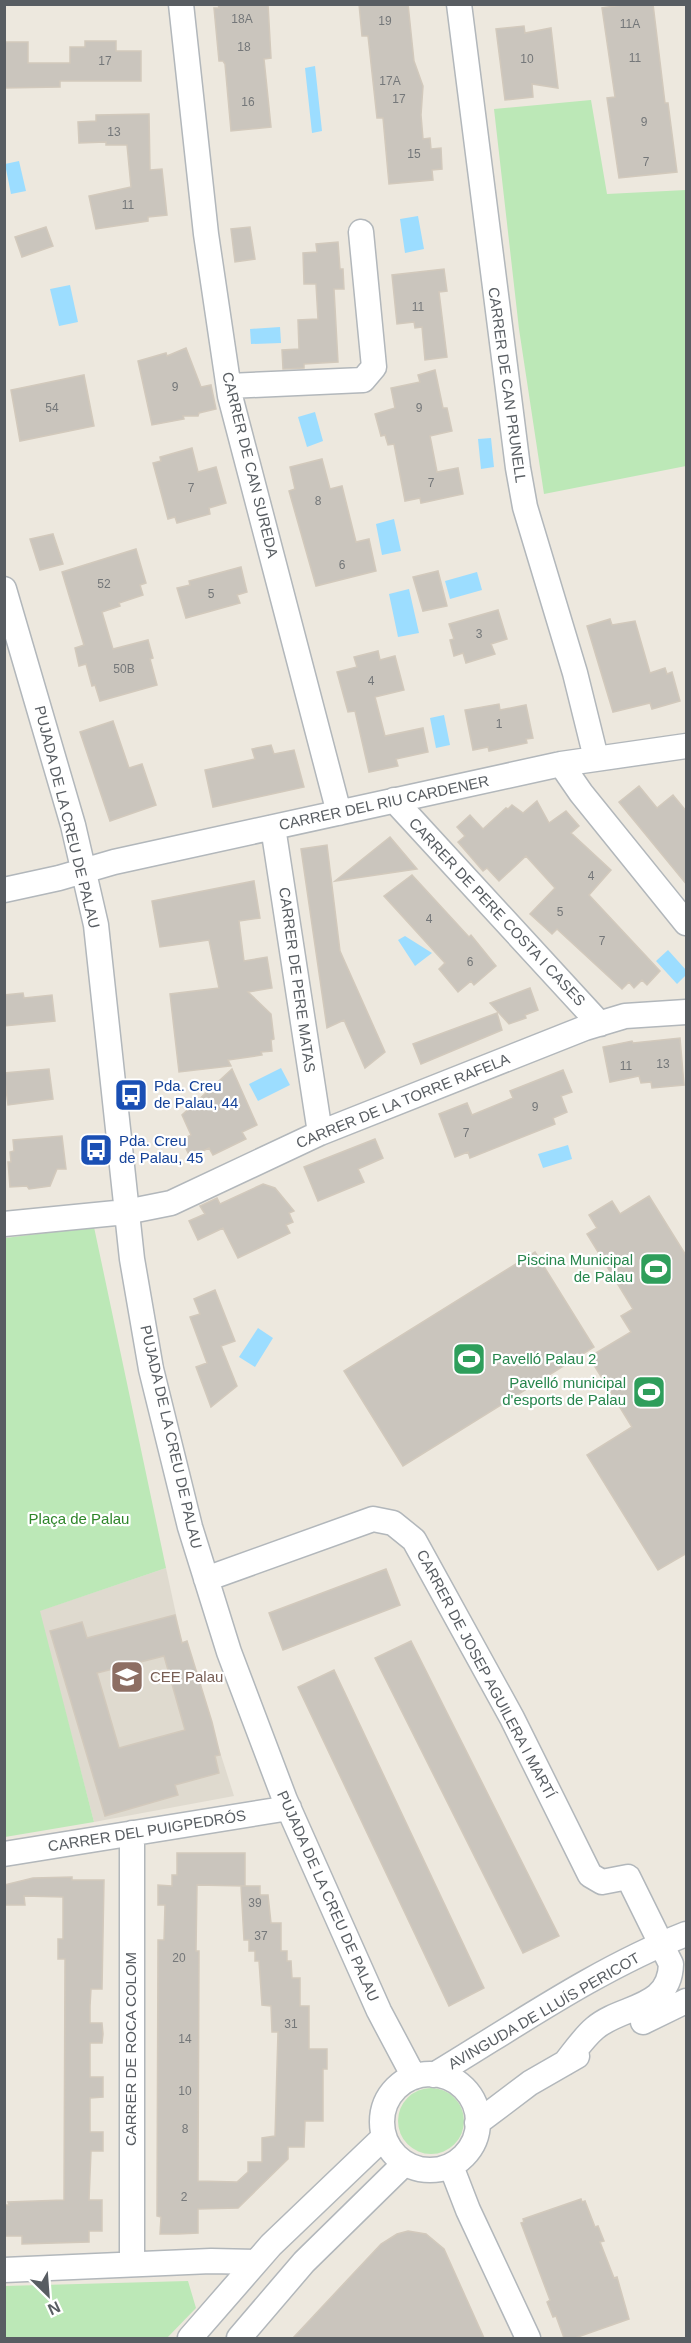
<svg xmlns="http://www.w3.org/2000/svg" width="691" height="2343" font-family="Helvetica,sans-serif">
<rect width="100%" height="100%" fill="#ede8de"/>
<path fill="#dfdacf" d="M166,1568L182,1642L187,1641L212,1722L205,1724L214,1733L234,1796L94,1822L39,1611Z"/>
<path fill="#bce8b7" d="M591,100L607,194L686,190V466L544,494L519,329L494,109Z
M94,1227L166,1568L40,1611L94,1822L5,1837V1238Z
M398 2121a33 33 0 1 1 66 0a33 33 0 1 1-66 0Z
M188,2281L196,2308L167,2338H5V2286Z"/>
<path fill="#9cddff" d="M315,66L322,131L312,133L305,68Z
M19,161L26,191L11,194L5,164Z
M418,216L424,249L405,253L400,219Z
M70,285L78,322L59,326L50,289Z
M280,327L281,343L251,344L250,329Z
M315,412L323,441L307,447L298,417Z
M491,438L494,467L481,469L478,439Z
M394,519L401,551L382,555L376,524Z
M477,572L482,590L450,599L445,581Z
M409,589L419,633L398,637L389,594Z
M444,715L450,745L436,748L430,718Z
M405,936L432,953L415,966L398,940Z
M668,950L686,970V975L677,984L656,961Z
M281,1068L290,1085L258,1101L249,1084Z
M568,1145L572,1159L543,1168L538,1154Z
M258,1328L273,1338L255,1367L239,1357Z"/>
<path fill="#cac5bd" stroke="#d2c9bc" stroke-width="1.5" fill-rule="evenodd" d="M218,4H268L271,58L264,59L271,127L231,131L225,64L223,61H219L214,8H219Z
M359,4H408L414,61L423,86L421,115L423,139L430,138L431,149L441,148L442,169L432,170L433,180L389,184L383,118H377L368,36H362Z
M628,4H653L665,103H668L677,172L619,178L607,98L615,97L602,8Z
M524,26L525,33L551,28L558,88L532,84L533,97L505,100L496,29Z
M85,41H116V51H141V81H60V87L4,88V42H28V63H70V47H85Z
M149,114L150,170L162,169L167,215L148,217V221L96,229L89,196L131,187L127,145H106V142L79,143L78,122L96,121V115Z
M46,227L53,246L22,257L15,237Z
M250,227L255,259L235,262L231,229Z
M338,242L340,269H343L344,289H334L338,362L304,364V368L283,369L282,350L299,349L298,320L318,319L316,284H304L303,253L317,252L316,244Z
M444,269L447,291L439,292L447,357L425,360L422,327L415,328L414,322L397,324L392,275Z
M186,348L201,387L211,385L216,409L199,413L198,416H183L184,419L152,425L138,361L166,353L167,356Z
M435,370L443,408H447L452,431L430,436L437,472L458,468L463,494L421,503L420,498L405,501L394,444L388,445L385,435L381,436L375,414L395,408L391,388L420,382L418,375Z
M84,375L94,426L20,441L11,390Z
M192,448L198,472L216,467L226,503L209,508L210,514L177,523L175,517L168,519L153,463L161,461L160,457Z
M322,459L330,489L342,486L356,542L369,539L376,571L316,586L289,491L295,489L290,467Z
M53,534L63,564L40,570L30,539Z
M136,549L146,583L140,585L143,595L119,603L120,606L102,612L113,649L148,640L153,658L150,659L157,685L100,701L95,685L92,686L86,664L79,666L75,648L84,645L62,572Z
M241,567L247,592L237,595L240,603L186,618L177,588L190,585L189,581Z
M438,571L447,606L423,611L413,577Z
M498,610L507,639L491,644L495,654L466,663L463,653L454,656L450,640L454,639L449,624Z
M610,619L612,625L635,621L650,673L665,668L667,674L672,672L680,701L652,709L650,703L613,712L587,626Z
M378,651L380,660L395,656L404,690L375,697L385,736L423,728L428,752L396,759L398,766L369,772L355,711L348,712L337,672L357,667L354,657Z
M499,704L500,710L526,705L533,738L526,739L527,743L489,751L488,747L473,750L465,710Z
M113,721L129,768L142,764L156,805L110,821L80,732Z
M271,745L274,754L294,750L304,787L213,807L205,770L255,759L252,749Z
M639,786L657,808L673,795L687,812V885L619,802Z
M537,801L549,823L566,811L579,826L571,833L611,870L589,895L660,971L647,985L642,980L634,988L629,982L622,989L557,929L552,934L530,914L555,888L526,856L499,881L487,868L483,871L458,842L465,836L457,827L470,815L483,829L506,808L508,809L512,805L523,813Z
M390,837L417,869L335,881Z
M327,845L340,951L385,1052L365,1068L344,1020L327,1028L301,849Z
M412,875L469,937L471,935L496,966L474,985L471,981L458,992L439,969L445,963L384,896Z
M254,881L260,918L239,921L244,961L267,957L272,988L248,992L271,1014L274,1039L271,1040L272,1051L261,1052L262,1055L228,1060L231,1066L179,1072L170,994L219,988L209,940L160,947L152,901Z
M530,988L538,1010L525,1015L526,1018L509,1024L490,1003Z
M23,993L24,998L52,995L55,1021L4,1026V995Z
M497,1013L502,1030L421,1064L413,1044Z
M680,1038L684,1085L652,1088L651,1082L641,1083L639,1076L610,1082L603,1047L632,1041L633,1043Z
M49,1069L53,1099L8,1105L4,1073Z
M232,1069L257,1125L242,1132L246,1139L213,1155L209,1148L190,1157L182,1140L191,1135L182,1115Z
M563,1070L572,1092L561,1096L567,1112L553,1118L555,1124L470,1158L468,1152L455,1157L439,1114L467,1103L472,1115L513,1098L510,1091Z
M62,1136L66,1169H57L50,1186L29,1189L27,1186L10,1187L8,1162H11L10,1152L14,1151L13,1140Z
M375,1139L383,1158L358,1169L364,1182L318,1201L304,1167Z
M263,1184L275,1188L294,1211L289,1213L293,1222L286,1225L290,1233L238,1258L223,1228L198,1240L189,1221L205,1214L200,1206L217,1198L220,1204Z
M649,1196L687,1257V1553L658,1570L587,1455L632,1427L589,1357L631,1332L621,1316L633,1309L587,1234L597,1228L589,1215L612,1201L620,1214Z
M535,1252L594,1347L403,1466L344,1371Z
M215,1290L235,1341L221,1346L237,1386L211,1407L196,1367L207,1363L190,1317L200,1314L194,1299Z
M386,1569L400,1605L283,1650L269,1613Z
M175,1615L182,1643L187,1641L212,1722L220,1755L215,1756L219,1773L175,1785L178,1795L105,1816L50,1631L82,1622L87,1638ZM164,1656L185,1730L119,1748L97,1673Z
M411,1641L559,1936L523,1953L375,1658Z
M334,1670L484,1988L449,2006L298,1687Z
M177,1853H245V1886H260V1895H268L271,1923H281V1951H287V1961H291L292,1978H300V2006H309V2049H327V2069H323V2121H305L304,2147H288V2159L238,2208L198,2209V2233L178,2234H160L161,2217L157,2216L158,1940H164L165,1905H158V1885L172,1886V1875H177ZM197,1885L245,1886H241L244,1940H249V1951H255V1961H259L262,2005L271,2006L272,2032H278L275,2136L262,2138V2162H248V2172L237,2182L198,2181L199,1951H196Z
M72,1877V1880H104L102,1989H91L90,2006V2023H102L103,2034L102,2043H90V2077H103V2097L90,2098V2132H103V2151H91L89,2200H102V2231H89V2242L22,2244V2236H4V2205H9L8,2202L64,2200L65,1959H58V1939H63V1897L24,1896L25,1905H4V1885L33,1878Z
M581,2199L582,2202L585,2201L595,2227L598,2226L604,2241L600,2242L614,2278L617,2277L629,2319L575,2338H564L556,2316L553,2317L547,2302L550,2300L521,2223L524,2222L523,2219Z
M408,2231L426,2234L444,2249L484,2338H293L381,2244L397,2234Z"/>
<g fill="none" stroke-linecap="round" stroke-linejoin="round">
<defs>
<path id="minor" d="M181,4L206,234L230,396L339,813
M459,4L518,468L525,507L575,673L596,758
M229,386L363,380L374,367L361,232
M4,589L73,825L96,925L132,1259L151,1369L190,1527L229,1652L285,1800L379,2011L414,2077
M561,764L581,793L686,923
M394,800L600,1024
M273,827L320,1133
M4,890L59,878L114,862L561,764L686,746
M4,1224L126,1212L171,1203L320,1133L585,1028L625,1016L686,1012
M206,1579L373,1519L393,1523L414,1540L512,1718L590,1875L602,1882L628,1877L671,1964C670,2010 622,2005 595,2028C584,2037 574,2052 565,2063
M4,1854L289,1808
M643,2022L686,2001
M382 2122a48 48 0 1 1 96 0a48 48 0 1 1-96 0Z
M434,2075C517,2025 597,1969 686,1934
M477,2123L530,2083L577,2056
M451,2166L468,2210L528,2338
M132,2264V1833
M4,2270L211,2261L256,2262
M190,2338L271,2245L384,2137
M239,2338L304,2262L405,2163"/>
</defs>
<use href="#minor" stroke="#b2b7bb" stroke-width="27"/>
<use href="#minor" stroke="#fff" stroke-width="24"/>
</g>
<defs>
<symbol id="bus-square" viewBox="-11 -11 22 22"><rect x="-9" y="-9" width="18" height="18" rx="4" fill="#1a4fb4" stroke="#fff"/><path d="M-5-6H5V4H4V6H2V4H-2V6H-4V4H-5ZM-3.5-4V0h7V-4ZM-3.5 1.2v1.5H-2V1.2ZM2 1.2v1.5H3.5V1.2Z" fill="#fff"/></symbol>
<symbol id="stadium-square" viewBox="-11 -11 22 22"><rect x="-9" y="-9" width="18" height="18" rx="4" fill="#2e9e5b" stroke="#fff"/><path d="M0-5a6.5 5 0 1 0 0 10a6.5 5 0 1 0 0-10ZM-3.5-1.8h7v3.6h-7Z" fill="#fff"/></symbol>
<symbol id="school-square" viewBox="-11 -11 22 22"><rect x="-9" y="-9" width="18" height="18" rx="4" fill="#8d6e63" stroke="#fff"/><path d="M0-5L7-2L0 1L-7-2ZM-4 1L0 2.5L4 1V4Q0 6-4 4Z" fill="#fff"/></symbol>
</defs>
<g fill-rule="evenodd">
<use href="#bus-square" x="112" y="1076" width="38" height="38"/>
<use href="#bus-square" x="77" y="1131" width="38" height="38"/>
<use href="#stadium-square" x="637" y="1250" width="38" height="38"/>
<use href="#stadium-square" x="450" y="1340" width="38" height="38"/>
<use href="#stadium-square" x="630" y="1373" width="38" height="38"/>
<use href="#school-square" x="108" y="1658" width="38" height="38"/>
</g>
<g text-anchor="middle" stroke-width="4.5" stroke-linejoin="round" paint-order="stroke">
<g font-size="12" fill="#747779">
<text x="242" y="23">18A</text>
<text x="385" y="25">19</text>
<text x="630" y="28">11A</text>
<text x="244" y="51">18</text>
<text x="635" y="62">11</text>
<text x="527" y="63">10</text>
<text x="105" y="65">17</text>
<text x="390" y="85">17A</text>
<text x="399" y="103">17</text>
<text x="248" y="106">16</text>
<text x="644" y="126">9</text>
<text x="114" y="136">13</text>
<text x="414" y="158">15</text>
<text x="646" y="166">7</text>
<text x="128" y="209">11</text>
<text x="418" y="311">11</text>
<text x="175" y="391">9</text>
<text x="52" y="412">54</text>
<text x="419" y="412">9</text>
<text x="431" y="487">7</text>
<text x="191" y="492">7</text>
<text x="318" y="505">8</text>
<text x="342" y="569">6</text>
<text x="104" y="588">52</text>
<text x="211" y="598">5</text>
<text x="479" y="638">3</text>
<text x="124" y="673">50B</text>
<text x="371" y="685">4</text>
<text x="499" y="728">1</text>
<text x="591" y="880">4</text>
<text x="560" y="916">5</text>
<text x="429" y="923">4</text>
<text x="602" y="945">7</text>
<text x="470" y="966">6</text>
<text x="663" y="1068">13</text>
<text x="626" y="1070">11</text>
<text x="535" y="1111">9</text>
<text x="466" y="1137">7</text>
<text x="255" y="1907">39</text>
<text x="261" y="1940">37</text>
<text x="179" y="1962">20</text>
<text x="291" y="2028">31</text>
<text x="185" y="2043">14</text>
<text x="185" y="2095">10</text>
<text x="185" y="2133">8</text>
<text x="184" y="2201">2</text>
</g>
<g font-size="15" fill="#585d62" stroke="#fff">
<text transform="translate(507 385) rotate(82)" y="5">CARRER DE CAN PRUNELL</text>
<text transform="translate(250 465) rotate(76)" y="5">CARRER DE CAN SUREDA</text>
<text transform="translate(384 803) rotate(-12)" y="5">CARRER DEL RIU CARDENER</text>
<text transform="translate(67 817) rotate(76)" y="5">PUJADA DE LA CREU DE PALAU</text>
<text transform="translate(497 912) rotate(47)" y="5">CARRER DE PERE COSTA I CASES</text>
<text transform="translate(297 980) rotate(82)" y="5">CARRER DE PERE MATAS</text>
<text transform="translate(403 1101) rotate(-22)" y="5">CARRER DE LA TORRE RAFELA</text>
<text transform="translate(171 1437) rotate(77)" y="5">PUJADA DE LA CREU DE PALAU</text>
<text transform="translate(486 1674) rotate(62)" y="5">CARRER DE JOSEP AGUILERA I MARTÍ</text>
<text transform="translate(147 1831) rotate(-9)" y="5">CARRER DEL PUIGPEDRÓS</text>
<text transform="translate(328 1896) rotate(66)" y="5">PUJADA DE LA CREU DE PALAU</text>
<text transform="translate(544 2011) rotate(-30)" y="5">AVINGUDA DE LLUÍS PERICOT</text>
<text transform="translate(131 2049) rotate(-90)" y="5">CARRER DE ROCA COLOM</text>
</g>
<g font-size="15" fill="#164399" stroke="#fff" text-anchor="start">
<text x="154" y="1091">Pda. Creu<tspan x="154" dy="17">de Palau, 44</tspan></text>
<text x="119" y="1146">Pda. Creu<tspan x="119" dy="17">de Palau, 45</tspan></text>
</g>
<g font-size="15" fill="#27864d" stroke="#fff" text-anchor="end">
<text x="633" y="1265">Piscina Municipal<tspan x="633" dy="17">de Palau</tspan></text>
<text x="492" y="1364" text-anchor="start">Pavelló Palau 2</text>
<text x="626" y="1388">Pavelló municipal<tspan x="626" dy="17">d'esports de Palau</tspan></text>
</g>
<g font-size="15" fill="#2f862b" stroke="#fff">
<text x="79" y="1524">Plaça de Palau</text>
</g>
<g font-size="15" fill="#785e54" stroke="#fff" text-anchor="start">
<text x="150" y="1682">CEE Palau</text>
</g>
</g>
<rect width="691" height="2343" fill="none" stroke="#585d62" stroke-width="12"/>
<g transform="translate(48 2295) rotate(155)" stroke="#ffffff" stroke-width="4.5" paint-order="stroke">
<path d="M0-4.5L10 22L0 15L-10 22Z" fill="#585d62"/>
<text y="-9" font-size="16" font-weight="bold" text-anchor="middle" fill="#585d62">N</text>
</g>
</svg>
